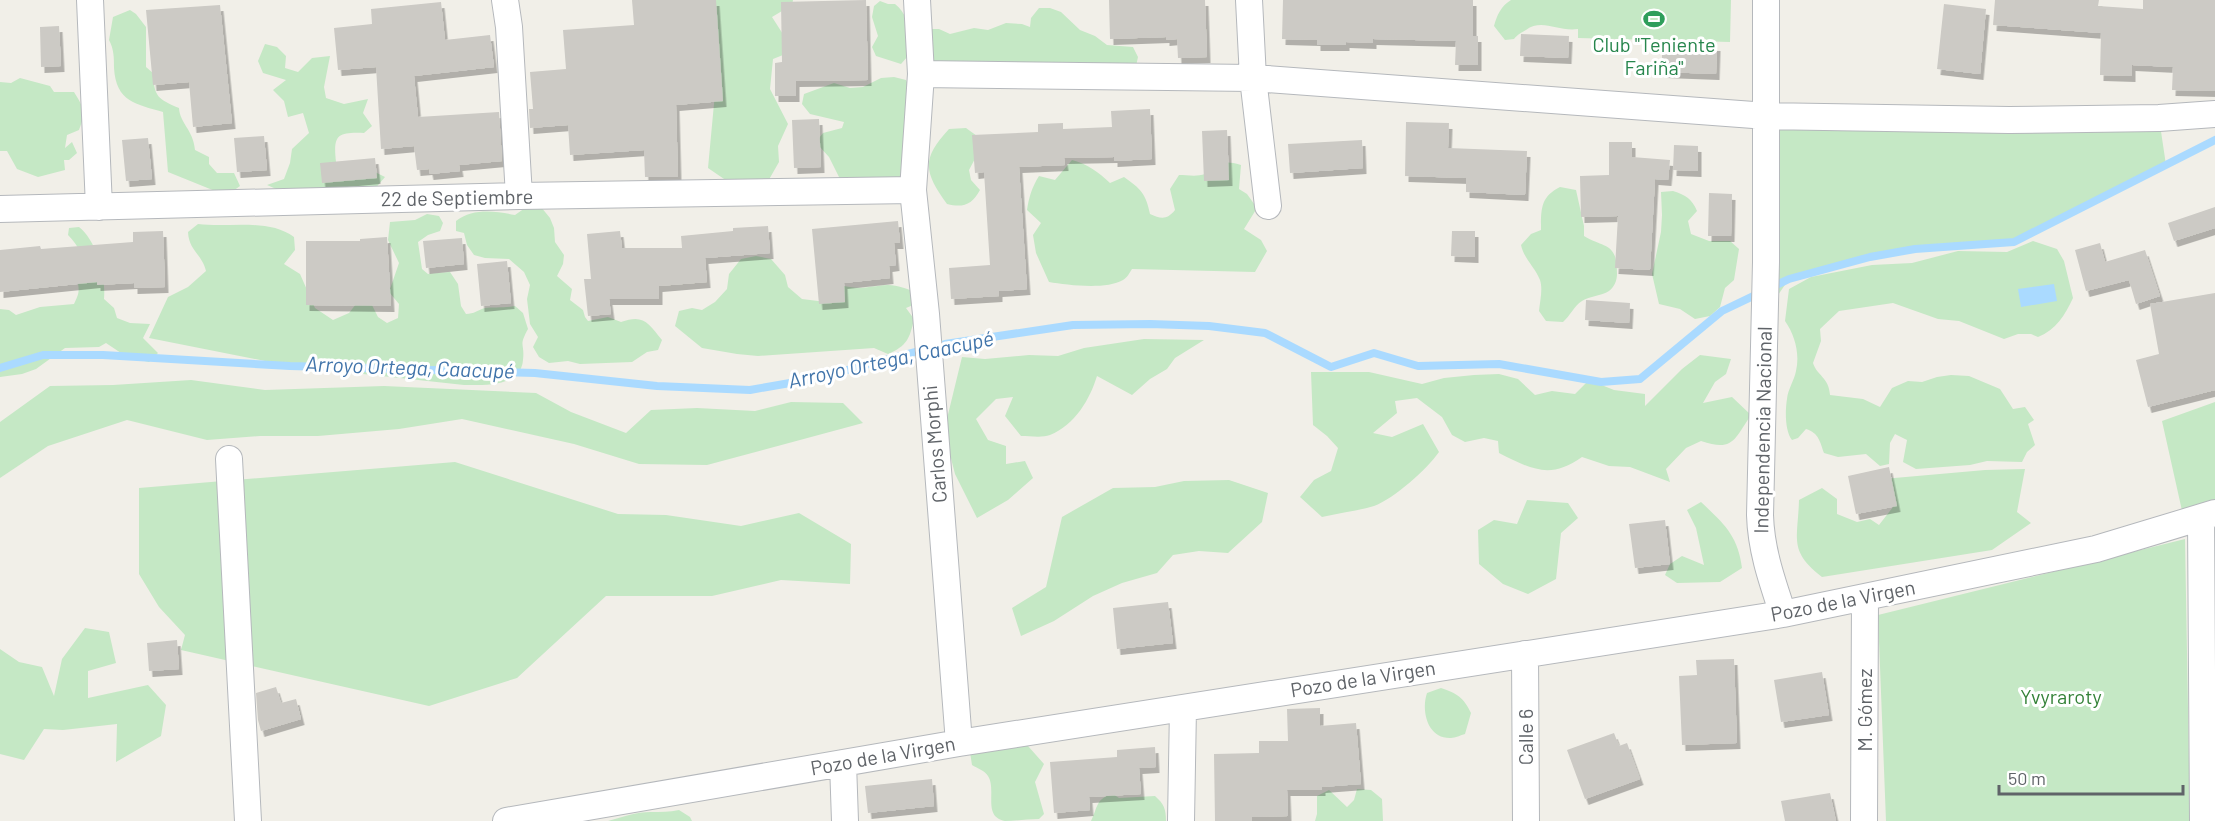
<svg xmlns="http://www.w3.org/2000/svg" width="2215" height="821" font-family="Barlow,sans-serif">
<defs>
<filter id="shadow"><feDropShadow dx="3.5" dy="6" stdDeviation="0" flood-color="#0004"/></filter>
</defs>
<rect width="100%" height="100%" fill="#f1efe8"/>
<path fill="#c5e8c5" d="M714,0H793L792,5L772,17L788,42V53L773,59L770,89L788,124L778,146L779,162L767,183L727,181L708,168L715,93Z
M1511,0H1731L1730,42L1578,38V29C1558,32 1542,18 1526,30C1521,33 1518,34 1514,39L1505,40L1494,26C1497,15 1501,6 1511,0Z
M880,1L888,4H895C912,17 907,36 908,56L901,64L876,56L872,47L878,36L872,17L874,6Z
M1039,8H1050L1061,12L1080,30L1095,36L1107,45L1133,47L1138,57L1136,66L1085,68L1067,63L1061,67L928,65L924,29H939L950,34L974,28L988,30L1006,23L1022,24L1030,27L1031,18Z
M130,10L136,14L146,27V67L153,73C154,97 158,99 179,108C180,124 193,129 195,150L209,157V164L217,173H234L240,186L229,194L215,191L168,172L163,112C136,104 116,102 114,68C114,58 114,49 109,40L113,17Z
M265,44L277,47L286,56L285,68L298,72L312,58L330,56L324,87L326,98L344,104L368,99L363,113L372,126L364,133C337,132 333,135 336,162L371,170L385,177L373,191L290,195L267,185L284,179L290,163L292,149L309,133L303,113L288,117L284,101L273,90L286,80L263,73L258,61Z
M894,77L906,80L912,93L905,173L898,184L842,183L829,157L819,146V138L823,133L842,128L844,122L810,114L802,104L804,94L834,83L850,88L863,87L881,78Z
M20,78L50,86L54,92H74C84,108 86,112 79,130L67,135L65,148L72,142L77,153L69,160H64L65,170L38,177L17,169L7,151H0V82L11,83Z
M1767,116L2159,118L2166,165L2014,242L1915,249L1870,257L1789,279L1765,314Z
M966,128L977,136L978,153L969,170L971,180L980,190C972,205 963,208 947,204C924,172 921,159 949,129Z
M1072,160C1088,164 1098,172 1110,183L1124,177C1141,189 1146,194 1150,214C1161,219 1167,220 1175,210L1170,189L1179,175C1187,175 1197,177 1205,174C1223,168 1216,158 1241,165L1239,189L1247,194L1257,208L1244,229L1261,240L1267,251L1255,272L1132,269C1130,272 1127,278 1123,280C1106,290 1067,285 1049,282L1036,253L1033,235L1041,223L1027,210C1029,197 1032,187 1039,176L1055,180Z
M1560,187L1576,190L1584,226V236C1606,249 1617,242 1617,274C1617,281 1614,287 1609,291C1601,296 1590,296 1582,301C1574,306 1570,316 1563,322L1546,321L1539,311C1540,301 1543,289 1540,280C1535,267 1524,259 1521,245L1531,234L1541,230C1541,210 1540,197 1560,187Z
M1673,191C1686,195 1692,199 1697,211L1688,221L1691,234L1709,241H1730L1739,249L1734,280L1725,288L1720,307L1710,316L1695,319L1680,309L1659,304L1652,274L1661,232L1662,215L1661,192Z
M541,207L550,218L554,228L555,242L564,255L563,264L557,276L572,289L570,300L583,310L585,317L588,321L608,317L621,322C644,314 648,323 662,340L658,350L647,352L632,362L580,364L568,361L549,363L539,357L533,347L538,337L530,324L527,299L530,285L524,272L509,259L485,258L474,255L467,245L464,233L456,231V221C473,208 495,211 515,215L525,208Z
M427,214L439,216L443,223L440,231L428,235L418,242L422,269L428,274L450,272L458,284L461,306L466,314C474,314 478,310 485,308C493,307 505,308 515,306L523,313L528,329C518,347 525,343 523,360C521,387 484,385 464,385L290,366L149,338L168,297L188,287L206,271C202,254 189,251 188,232L198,224C229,228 268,218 294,237L295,250L284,264L300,274L315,308L333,320L349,313L356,304L372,305L378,317L387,323L398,318L399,304L389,292L399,263L388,240L390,222L415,220Z
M79,227C97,241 106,277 104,299L114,308L117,318L130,323L150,324L143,338L158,353L149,362L127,357L106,343L99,347L65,348L36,369L22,374L0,377V309L9,310L16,315L40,307L74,304C82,288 77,290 78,275C79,254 85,253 68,235L69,228Z
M2033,241L2057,249L2064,261L2073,298C2065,315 2056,330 2038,337L2031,334H2018L2004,339L1959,321L1938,319L1893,303L1839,311L1820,329L1821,341L1813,363C1817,376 1829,377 1830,395L1863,399L1880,407L1892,388L1908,381L1922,382L1937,377L1951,375L1969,376L2000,389L2013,409L2025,407L2034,420L2028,424L2035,445L2027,452L2022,462L1987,461L1970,465L1916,469L1903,462L1907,440L1895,434L1890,443L1889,464L1880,466L1866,454L1838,457L1824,453C1820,442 1819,433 1806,429L1798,438L1792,440C1785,431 1785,411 1787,399C1788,389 1794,381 1796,371C1800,354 1795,335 1785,321L1789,289L1811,277L1872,265L1912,263L1958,251L2007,252Z
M756,256L771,259L785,275L788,287L802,299L826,302L844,286C862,290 870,286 888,285C898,285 907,289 916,292L918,303L906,308L914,319C910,338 907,346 888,354L874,348L758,356L737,354L702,348L675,326L679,311L692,308L702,310L715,302L727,289L729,274L741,259Z
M1144,339L1204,340L1175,358L1167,369L1150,379L1132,395L1097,376C1090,399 1075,425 1050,435C1042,438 1030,436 1021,436L1005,416L1013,397L996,399L976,419L988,440L1006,446V464L1025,461L1033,478L1008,500L977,518L955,474L944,431L962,357L985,359L1029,355L1058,356L1084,348Z
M1700,355L1731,359L1726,374L1715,382L1703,403L1732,397L1751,415C1734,440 1733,452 1701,441L1686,448L1666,469L1670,482L1630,467L1609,466L1582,457C1550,480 1531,469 1499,453L1498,441L1484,438L1465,442L1452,435L1442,417L1417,398L1395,401L1397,413L1373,433L1392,437L1423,424L1439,452C1427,469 1394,499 1374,506C1357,511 1339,513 1322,517L1300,497L1314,480L1331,471L1338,448L1327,436L1313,425L1311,372H1369L1422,384L1444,378L1474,375L1499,374L1518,379L1535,395L1552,391L1575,394L1589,380L1614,390L1645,394V406L1682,369Z
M191,380L265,390L384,386L536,393L571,412L626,433L651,410L697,408L755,411L791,402L843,403L863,423L707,465L639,464L574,444L462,419L399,429L318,436H260L207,440L127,420L48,446L0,478V422L50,386L113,385Z
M2215,402V513L2185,524L2162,421Z
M455,462L618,514L666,515L741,526L799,513L851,544L850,584L781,580L712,596H606L517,678L429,706L181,650L185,635L159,607L139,574V488Z
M2025,469L2017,512L2031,523L1992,550L1822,577C1788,551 1798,539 1799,500L1822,488L1837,499V514L1857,522L1870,519L1879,525L1893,507L1883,479L1985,470Z
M1229,480L1268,493L1262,522L1228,553L1199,551L1173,555L1157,573L1122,583L1093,596L1054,621L1021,636L1012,608L1046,587L1062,517L1113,488L1155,487L1184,481Z
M1527,500L1568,503L1578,518L1561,533L1556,579L1528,594L1503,584L1479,564L1478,530L1494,520L1517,524Z
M1701,502C1723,523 1738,535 1742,568L1720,582L1677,583L1665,575L1670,564L1682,556L1704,565L1696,528L1687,510Z
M2185,539L2190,821H1886L1878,615Z
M85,628L109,632L116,663L88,671V698L148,685L166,705L161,736L116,762L117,724L63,730L44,729L24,760L0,754V649L19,662L42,667L54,696L62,659Z
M1441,688C1457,693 1464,698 1471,713L1465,734C1461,735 1455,738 1451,738C1427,739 1421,710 1427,693Z
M1008,736L1028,746L1044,764L1035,782L1044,814L1039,819C1027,819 1016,821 1005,821C982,817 997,790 988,776C985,771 977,768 972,765L970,752Z
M1357,789L1371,790L1382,799L1383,821H1315L1317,814V796L1329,790L1347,807L1354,800Z
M1113,794L1119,798L1155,796C1164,804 1166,809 1166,821H1091C1098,807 1096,798 1113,794Z
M679,810L690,817L692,821H608C622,817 636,812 651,812C661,812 669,812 679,810Z"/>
<path fill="#aadaff" d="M2054,284L2057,301L2021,307L2018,289Z"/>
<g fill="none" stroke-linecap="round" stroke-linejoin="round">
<path stroke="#aadaff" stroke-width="8" d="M0,368L43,355H103L290,366L535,373L657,386L750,390L813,379L945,344L1073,325L1150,324L1209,326L1265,333L1331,367L1374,353L1418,366L1499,364L1601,382L1640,379L1722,311L1789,279L1870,257L1915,249L2014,242L2215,140"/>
</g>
<path fill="#cccac5" filter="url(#shadow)" d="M632,0H716L723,101L676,105L678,177H645L644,150L570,155L568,125L530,128L529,109H533L530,72L566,69L563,30L634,25Z
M866,0L868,80L796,81V96H775V63L782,62L781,2Z
M1109,0H1205L1207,57L1178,58L1177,39L1166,40V37L1110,39Z
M1283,0H1473V36H1478V65H1455L1456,41L1373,39V43L1346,42V45H1317V40L1282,39Z
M1995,0H2099L2098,6L2143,9V0H2215V91L2172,90L2173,67L2132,65V76L2100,75L2101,33L1993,25Z
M441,2L445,40L490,35L494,67L414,76L418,117L499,112L502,161L459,165L460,171L430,174L429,169L417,170L414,146L381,149L376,67L338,70L334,28L372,24L371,9Z
M1944,4L1986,9L1980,74L1937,69Z
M220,5L232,123L193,127L189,82L153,85L146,10Z
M59,26L61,66L41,67L40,27Z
M1521,34L1569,36L1568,58L1520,56Z
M1662,44L1717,45L1716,74L1662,72Z
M1150,109L1152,159L1114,161V157L1064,158L1065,165L1019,167L1027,289L999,291V296L951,299L949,268L990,265L984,172L975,173L972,135L1038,132V124L1063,123V129L1112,127L1111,111Z
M819,119L821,167L794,168L792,120Z
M1406,122L1449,123L1448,148L1527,151L1525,195L1466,192V178L1405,176Z
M1227,130L1229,180L1204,181L1202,131Z
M264,136L267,170L237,172L234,138Z
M148,138L152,179L126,181L122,140Z
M1362,140L1363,168L1290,173L1288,144Z
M1609,142H1632V157L1670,160L1668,180L1655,179L1650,270L1615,268L1618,216L1581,217L1580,176L1609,175Z
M1674,145L1698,146V171L1673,170Z
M375,158L377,178L322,183L320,163Z
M1709,193L1732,194L1731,236H1708Z
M2215,207V228L2174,241L2168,223Z
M898,221L900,243H894L896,265L889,266L890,278L844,283L845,302L819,304L812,229Z
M768,226L770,253L705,258L707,282L659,286V299H609L611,314L588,316L584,279H591L587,234L620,231L622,248H682L681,236L733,231V228Z
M163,231L165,287L134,288V283L97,285V282L0,292V250L40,246L41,249L133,242V232Z
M1452,231H1475V257L1451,256Z
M387,237L391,306L306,305V241H360V239Z
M462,238L464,264L426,268L423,241Z
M2100,243L2105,262L2145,250L2160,296L2136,304L2129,280L2086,291L2075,250Z
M507,261L511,303L481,306L477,264Z
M2215,293V390L2148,407L2136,360L2159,354L2150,304Z
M1586,300L1630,303L1629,323L1585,320Z
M1889,467L1897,506L1856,514L1848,476Z
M1665,520L1670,564L1635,568L1629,524Z
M1168,602L1173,643L1117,649L1113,608Z
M177,640L179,669L149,671L147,643Z
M1734,659L1737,743L1682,745L1679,676L1697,675L1696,660Z
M1822,672L1829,715L1781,722L1774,680Z
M276,687L281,703L296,699L301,719L261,731L258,720L256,693Z
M1320,708V726L1356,723L1361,784L1322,787V790H1287L1288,816L1252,817V821H1215L1214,754L1259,753V741H1288L1287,709Z
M1614,733L1619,746L1627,743L1640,779L1585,799L1567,750Z
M1155,747L1156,767L1139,768L1141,794L1089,797L1090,810L1054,813L1050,762L1117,757V750Z
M932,779L934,806L868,813L865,786Z
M1830,793L1836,821H1785L1781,801Z"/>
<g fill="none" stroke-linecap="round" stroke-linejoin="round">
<defs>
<path id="street" d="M90,0L99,207
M505,0L509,27L519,196
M917,0L921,74L913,190L926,314L959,743
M1249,0L1253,78L1268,206
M1766,0V262L1760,515C1761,550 1772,581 1783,614
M921,74L1253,78L1767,116L2009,120L2159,118L2215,114
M0,209L519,196L913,190
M229,459L248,821
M2201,519L2203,821
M1525,654L1526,821
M843,763L845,821
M506,821L959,743L1783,614L2096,549L2215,513
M1181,821L1183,708
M1864,821L1865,598"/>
</defs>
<use href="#street" stroke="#b5b8bc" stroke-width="28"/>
<use href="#street" stroke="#fff" stroke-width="26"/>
</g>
<defs>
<symbol id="stadium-bare" viewBox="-9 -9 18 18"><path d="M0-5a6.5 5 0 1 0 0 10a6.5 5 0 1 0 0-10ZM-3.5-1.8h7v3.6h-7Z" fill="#2e9e5b" stroke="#fff" stroke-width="2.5" paint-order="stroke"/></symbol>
</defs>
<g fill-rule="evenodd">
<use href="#stadium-bare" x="1639" y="4" width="30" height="30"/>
</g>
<g text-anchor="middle" stroke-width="6" stroke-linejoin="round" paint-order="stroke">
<g font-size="20" fill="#27864d" stroke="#fff">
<text x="1654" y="52">Club "Teniente<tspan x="1654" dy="23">Fariña"</tspan></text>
</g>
<g font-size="20" fill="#5f6368" stroke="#fff">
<text transform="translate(457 198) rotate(-1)" y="7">22 de Septiembre</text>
<text transform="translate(1763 430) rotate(-89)" y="7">Independencia Nacional</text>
<text transform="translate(935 444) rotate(-95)" y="7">Carlos Morphi</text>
<text transform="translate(1843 601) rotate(-11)" y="7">Pozo de la Virgen</text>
<text transform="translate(1363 679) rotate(-9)" y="7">Pozo de la Virgen</text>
<text transform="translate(1865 710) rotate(-90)" y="7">M. Gómez</text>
<text transform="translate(1526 737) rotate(-90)" y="7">Calle 6</text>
<text transform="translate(883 756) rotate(-10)" y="7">Pozo de la Virgen</text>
</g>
<g font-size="20" fill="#348238" stroke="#fff">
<text x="2061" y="704">Yvyraroty</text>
</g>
<g font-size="21" font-style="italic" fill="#4174aa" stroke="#fff">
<text transform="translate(891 360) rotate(-12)" y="7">Arroyo Ortega, Caacupé</text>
<text transform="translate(410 368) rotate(2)" y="7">Arroyo Ortega, Caacupé</text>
</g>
</g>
<path d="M1999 785v9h184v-9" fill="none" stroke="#5f6368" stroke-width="3"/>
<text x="2008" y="785" font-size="18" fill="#5f6368" stroke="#ffffff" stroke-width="4.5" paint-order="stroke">50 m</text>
</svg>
